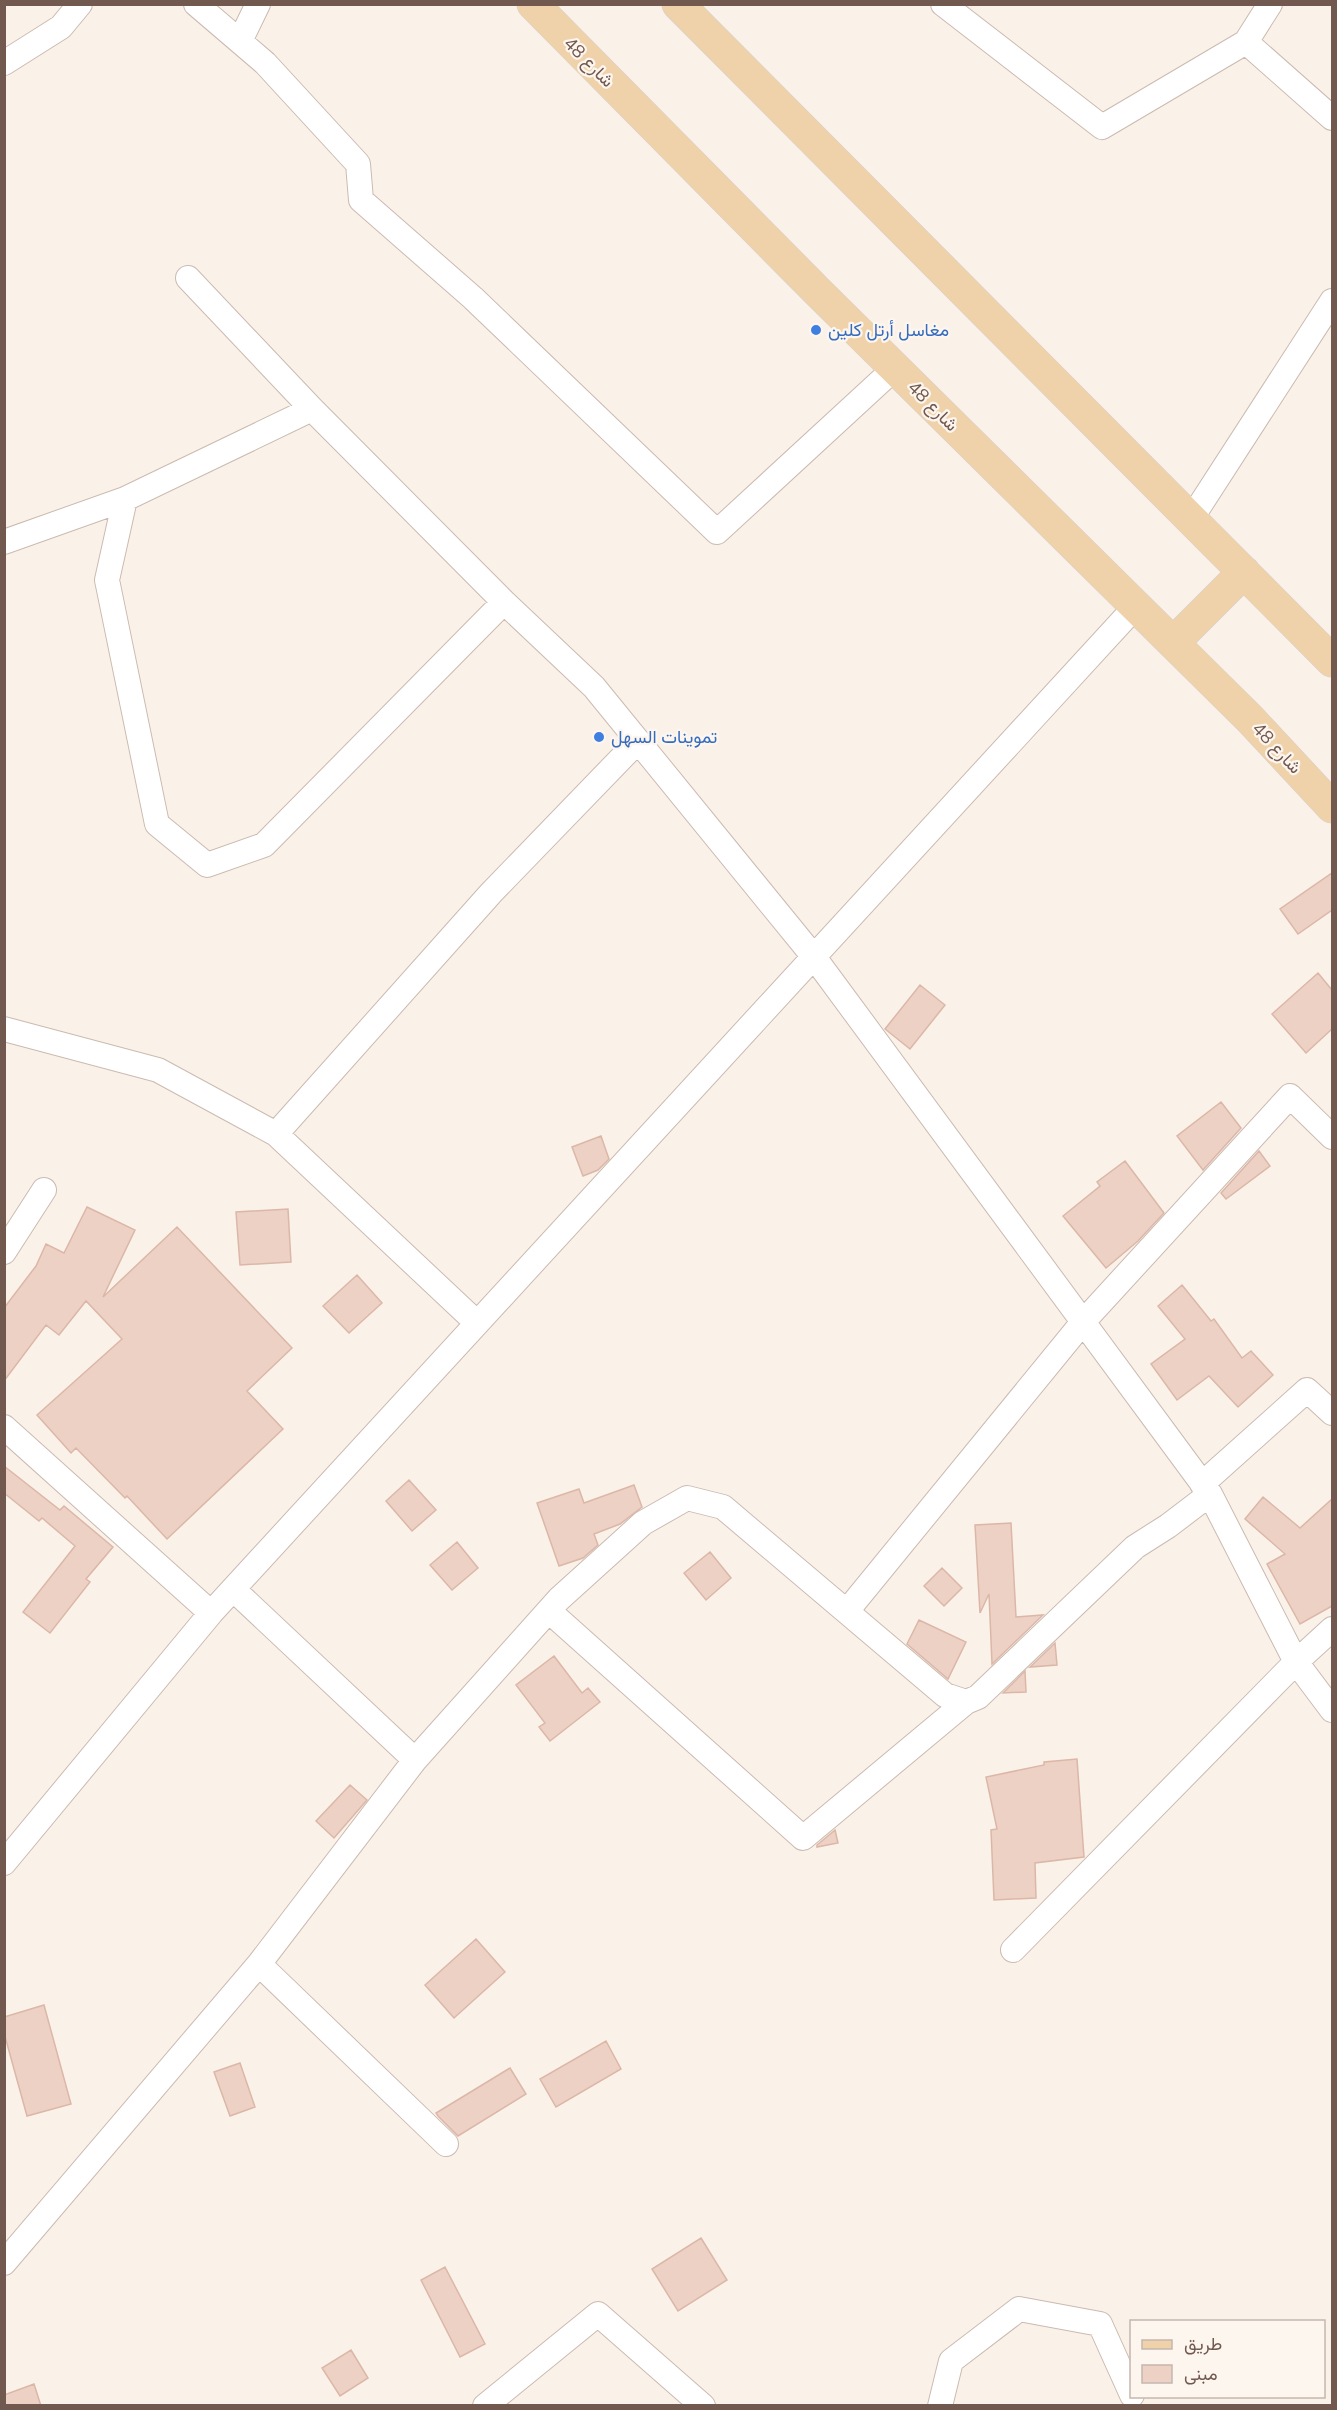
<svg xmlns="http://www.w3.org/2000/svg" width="1337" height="2410" font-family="Mulish,Vazirmatn,sans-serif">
<rect width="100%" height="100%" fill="#faf2e9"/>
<path fill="#ecd1c4" stroke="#dcb7a7" stroke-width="1.5" d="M1332,873V910L1298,934L1280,909Z
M1318,973L1332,990V1029L1306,1053L1272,1014Z
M920,985L945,1005L910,1049L885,1029Z
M1221,1102L1241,1128L1203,1170L1177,1136Z
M601,1136L609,1159L598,1170L583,1176L572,1147Z
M1259,1151L1270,1166L1226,1199L1221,1193Z
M1125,1161L1164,1213L1138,1241L1106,1268L1063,1216L1100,1186L1097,1182Z
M87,1207L135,1230L103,1297L177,1227L292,1348L247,1391L283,1429L167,1539L127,1496L125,1498L76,1448L71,1453L37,1415L122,1339L86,1301L59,1335L46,1325L4,1381V1308L36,1266L46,1244L64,1253Z
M288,1209L291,1262L240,1265L236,1212Z
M357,1275L382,1303L349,1333L323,1306Z
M1182,1285L1211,1321L1214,1319L1242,1358L1251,1351L1273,1375L1238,1407L1209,1376L1177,1400L1151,1364L1185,1339L1158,1306Z
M4,1466L60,1510L64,1506L113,1547L86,1579L90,1582L50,1633L23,1612L75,1546L42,1518L39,1521L4,1493Z
M409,1480L436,1510L412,1531L386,1501Z
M634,1485L642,1507L620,1524L594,1534L598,1545L583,1558L559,1566L537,1503L579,1489L584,1503Z
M1263,1497L1300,1528L1332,1499V1606L1300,1624L1267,1564L1285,1554L1245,1519Z
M1011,1523L1016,1617L1043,1615L992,1664L989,1594L980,1613L975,1525Z
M457,1542L478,1568L452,1590L430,1565Z
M710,1552L731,1578L706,1600L684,1573Z
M942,1568L962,1588L944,1606L924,1586Z
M919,1620L966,1642L948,1679L907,1644Z
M1055,1643L1057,1665L1030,1667Z
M554,1656L582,1693L588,1688L600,1702L550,1741L539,1727L545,1723L516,1685Z
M1025,1671L1026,1692L1003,1693Z
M1077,1759L1084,1857L1035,1863L1036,1898L994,1900L991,1830L997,1829L986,1777L1044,1765V1762Z
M350,1785L367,1800L334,1838L316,1821Z
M835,1830L838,1843L817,1847V1845Z
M476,1939L505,1972L454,2018L425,1985Z
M44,2005L71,2104L27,2116L4,2033V2017Z
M606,2041L621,2069L556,2107L540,2079Z
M240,2063L255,2107L230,2116L214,2072Z
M510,2068L526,2094L458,2136L438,2116L436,2113Z
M701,2238L727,2280L678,2311L652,2269Z
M445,2267L485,2344L460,2357L421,2280Z
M351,2350L368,2378L340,2396L322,2368Z
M34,2384L41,2406H4V2395Z"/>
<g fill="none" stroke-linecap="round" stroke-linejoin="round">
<defs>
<path id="minor" d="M196,4L265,63L358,164L361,200L473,298L717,532L895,368
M943,4L1102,127L1246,42
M1270,4L1246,42L1332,118
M240,41L258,4
M4,63L61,27L80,4
M188,278L312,409L504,602L594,687L814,957L1210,1494L1168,1526L1135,1547L978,1697L966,1702L803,1838L549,1611
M125,499L107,580L157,824L207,865L264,845L504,602
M1191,519L1332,301
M4,542L125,499L312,409
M4,1029L158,1070L276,1134L491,893L638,741
M276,1134L477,1323
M4,1252L44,1190
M4,1427L211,1613L4,1863
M1202,1484L1307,1390L1332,1413
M1210,1494L1296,1662L1332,1710
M233,1589L415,1760
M847,1611L1083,1322L1290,1096L1332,1137
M211,1613L1136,606
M1013,1950L1296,1662L1332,1629
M259,1964L446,2144
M4,2263L259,1964L415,1760L559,1599L643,1523L687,1498L723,1507L945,1695L966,1702
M485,2406L598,2314L703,2406
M940,2406L951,2361L1019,2309L1100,2324L1132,2395"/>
<path id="major" d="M533,4L817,291L1250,719L1332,807
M678,4L1332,661
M1173,643L1244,572"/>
</defs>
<use href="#minor" stroke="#cbbab0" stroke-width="26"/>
<use href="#major" stroke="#d7d1ce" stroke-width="33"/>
<use href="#minor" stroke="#fff" stroke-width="24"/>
<use href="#major" stroke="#efd1aa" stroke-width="32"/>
</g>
<g fill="#3f7fe0" stroke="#fdf6ef" stroke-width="2">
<circle cx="816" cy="330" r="6"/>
<circle cx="599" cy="737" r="6"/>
</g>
<g text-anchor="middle" stroke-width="4.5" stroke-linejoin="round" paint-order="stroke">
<g font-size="18" fill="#715950" stroke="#fdf6ef">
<text transform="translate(589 62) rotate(45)" y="6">شارع 48</text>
<text transform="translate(933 406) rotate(45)" y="6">شارع 48</text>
<text transform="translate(1277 748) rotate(47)" y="6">شارع 48</text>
</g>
<g font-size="18" fill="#366cbe" stroke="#fdf6ef" text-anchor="start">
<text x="828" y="336">مغاسل أرتل كلين</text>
<text x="611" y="743">تموينات السهل</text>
</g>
</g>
<rect width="1337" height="2410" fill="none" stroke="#715950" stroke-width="12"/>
<rect x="1130" y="2320" width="195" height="78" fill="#fdf6ef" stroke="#c5b7af" stroke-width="1.5"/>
<rect x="1142" y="2340" width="30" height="9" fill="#efd1aa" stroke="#c5b7af" stroke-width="1.5"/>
<text x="1184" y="2350" font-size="18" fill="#715950">طريق</text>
<rect x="1142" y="2365" width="30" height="18" fill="#ecd1c4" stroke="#c5b7af" stroke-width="1.5"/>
<text x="1184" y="2380" font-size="18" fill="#715950">مبنى</text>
</svg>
